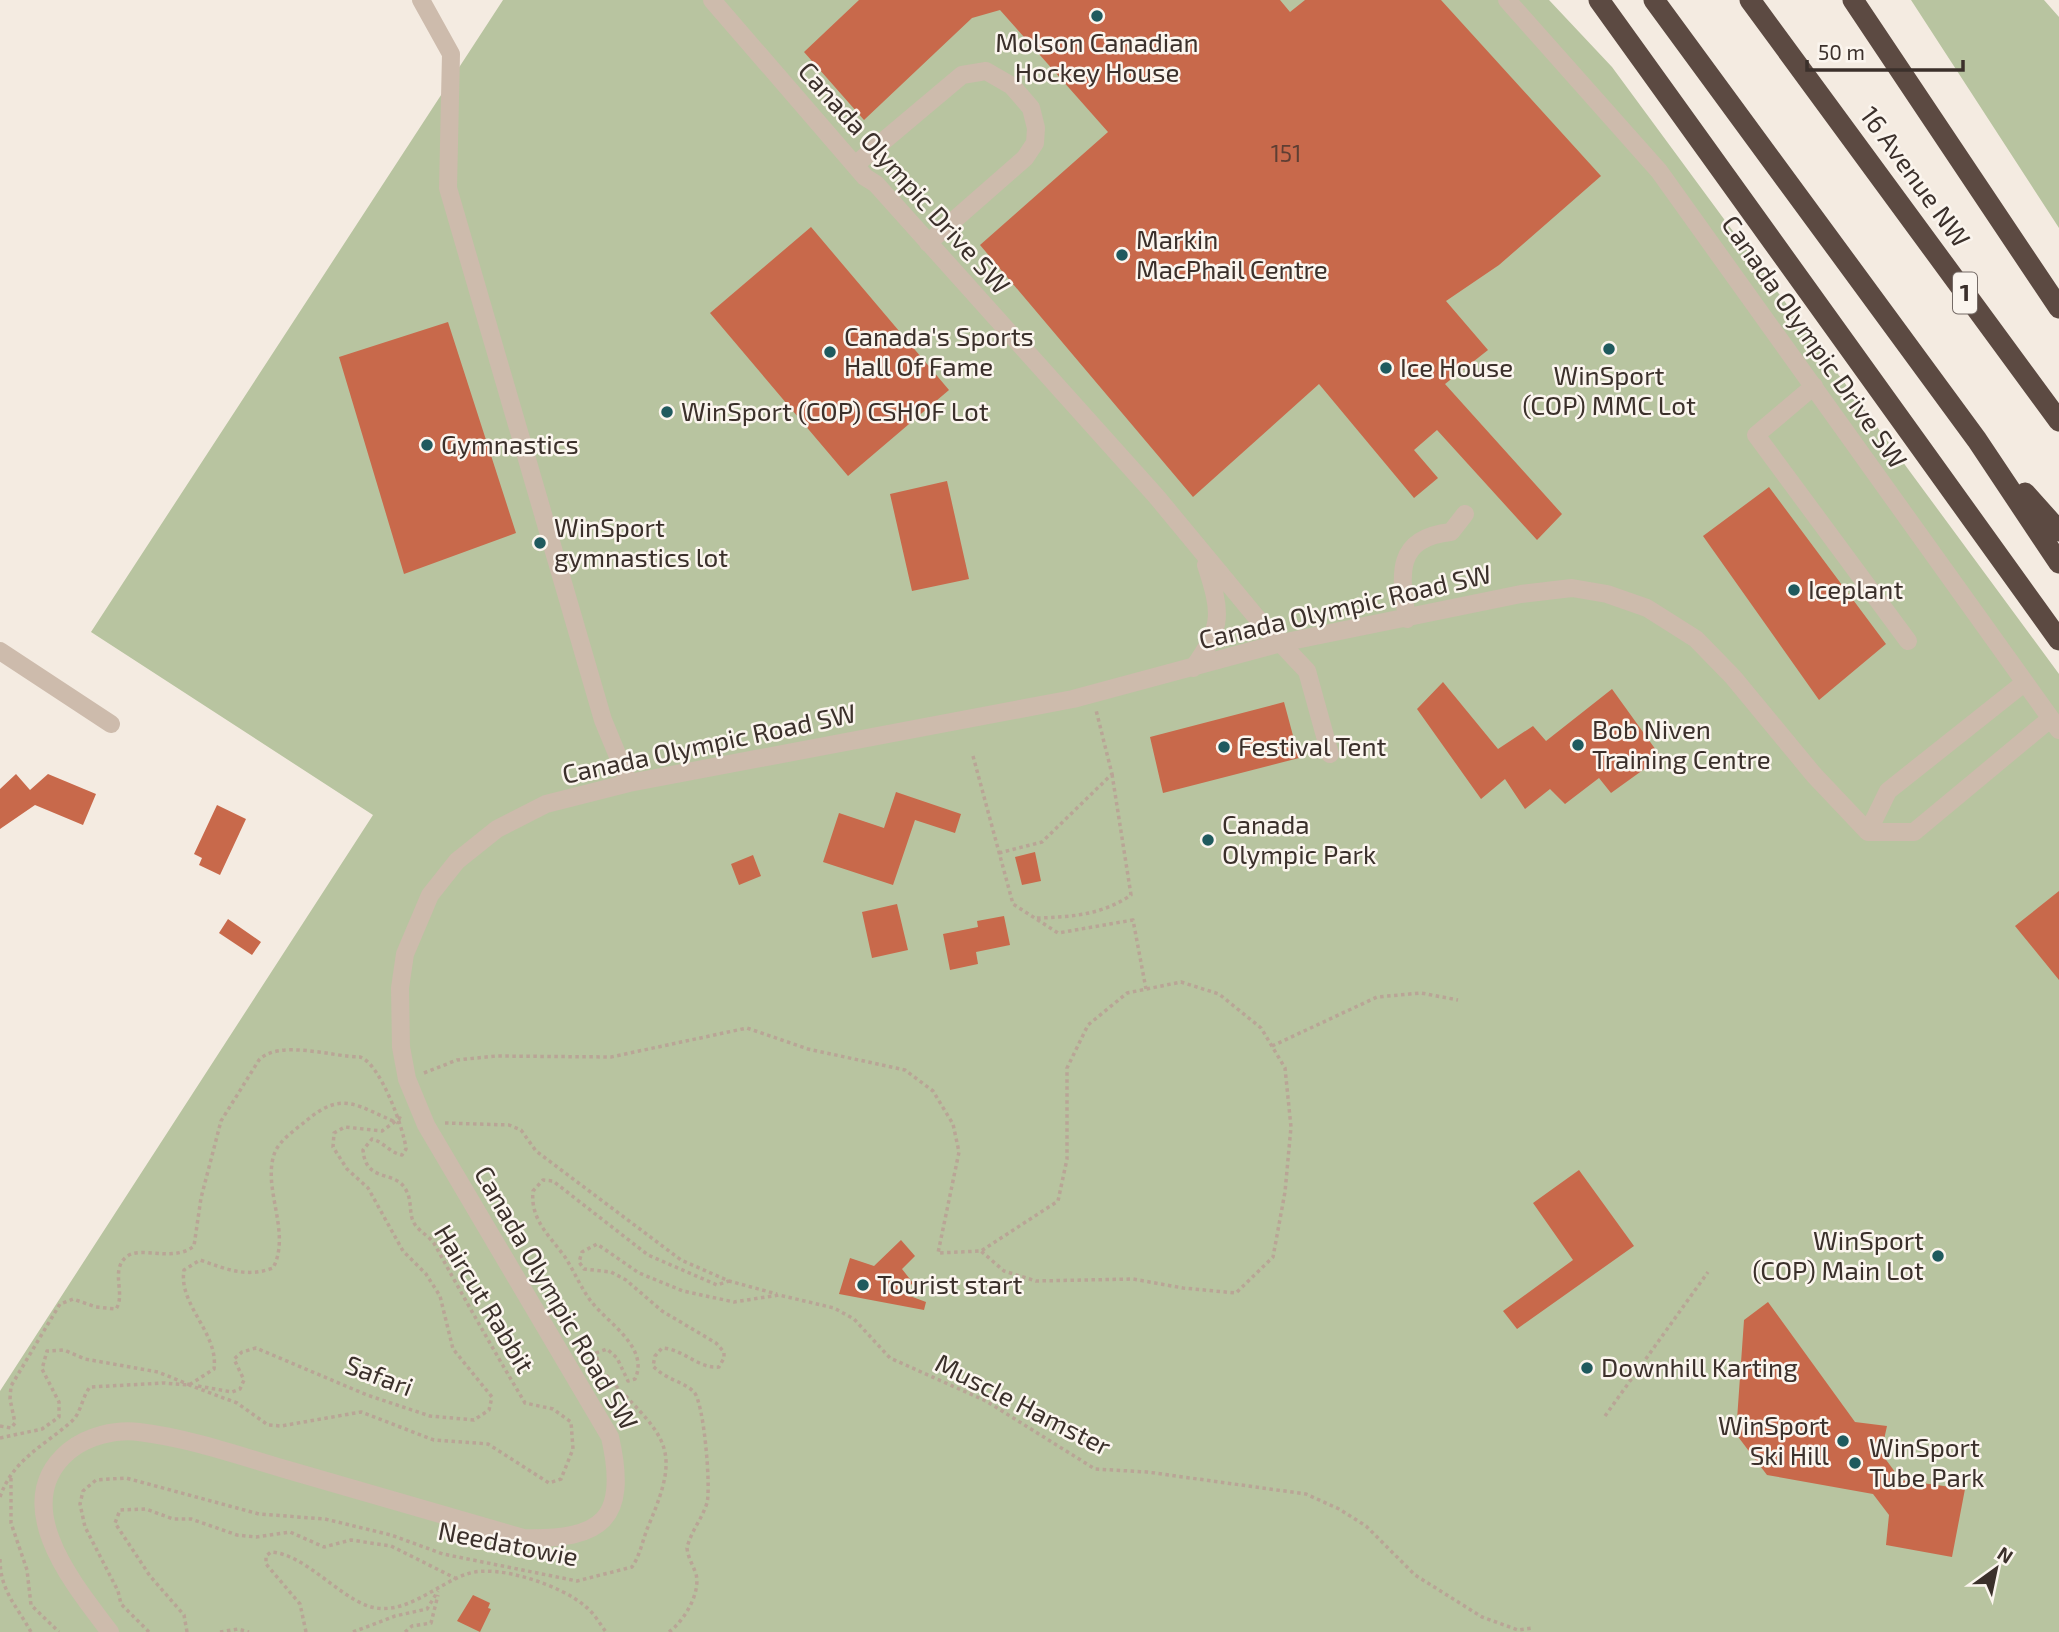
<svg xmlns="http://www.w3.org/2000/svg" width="2059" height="1632" font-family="'Exo 2',sans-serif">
<rect width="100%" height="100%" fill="#f4ebe1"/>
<path fill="#b8c4a0" d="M503,0H1549L1612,67L2059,674V1632H0V1391L373,815L91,632Z
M1911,0H2044L2059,17V228Z"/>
<path fill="#c8694b" d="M859,0H1280L1290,12L1305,0H1441L1601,176L1499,265L1446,301L1488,350L1445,384L1562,514L1537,540L1437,430L1414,450L1438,478L1414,498L1319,384L1193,497L980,245L1108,132L1000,10L972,18L864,120L804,52Z
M811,227L949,390L848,476L710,313Z
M448,322L516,533L404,574L339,357Z
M947,481L969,579L912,591L890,494Z
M1769,487L1886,644L1819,700L1703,536Z
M1443,682L1498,749L1533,726L1546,741L1612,689L1661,757L1611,793L1599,778L1565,804L1550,789L1525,809L1505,779L1481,799L1417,709Z
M1284,702L1299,758L1163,793L1150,737Z
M16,774L30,790L48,774L96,794L83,825L35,805L0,829V789Z
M896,792L961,814L955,833L915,820L893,885L823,862L839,813L884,828Z
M217,805L246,819L220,875L199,865L202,858L194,854Z
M1035,852L1041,881L1022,885L1015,857Z
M753,855L761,876L739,885L731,864Z
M2059,891V980L2015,926Z
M897,904L908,950L872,958L862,912Z
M1004,916L1010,945L976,952L978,964L950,970L943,934L978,927L977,921Z
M228,919L261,942L252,955L219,933Z
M1579,1170L1634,1246L1517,1329L1503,1311L1573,1260L1533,1203Z
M901,1240L915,1256L902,1269L913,1283L902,1293L926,1302L924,1310L839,1294L850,1258L874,1266Z
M1768,1302L1855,1422L1887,1426L1881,1453L1901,1480L1965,1489L1952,1557L1886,1545L1889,1515L1873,1494L1767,1475L1736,1434L1744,1320Z
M473,1595L490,1603L488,1608L491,1609L480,1632L457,1621Z"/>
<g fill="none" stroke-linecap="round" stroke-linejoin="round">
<path stroke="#b9a596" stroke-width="3.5" stroke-dasharray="3.5 3.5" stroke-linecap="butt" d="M973,756L1013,904L1058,933L1133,920L1146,989
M999,853L1042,842L1112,774L1096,710
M1037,918C1071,917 1102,915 1131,895L1112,774
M1272,1046L1377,997L1421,993L1458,1000
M424,1073L457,1060L496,1056L611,1057L747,1028L808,1049L905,1070L933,1091L953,1124L959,1152L938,1253L981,1251L1058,1201L1067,1159V1068L1088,1025L1127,993L1181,982L1219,994L1261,1028L1285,1068L1291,1127L1285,1192L1273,1257L1236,1293L1183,1288L1133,1279L1036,1281L1004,1271L981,1251
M445,1123L509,1125L521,1130L536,1151L681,1260L729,1281L777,1294
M198,1386L232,1392L240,1389L244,1380L234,1359L242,1352L256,1348L367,1395L430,1416L474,1420L489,1410L492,1397L453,1349L440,1296L426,1274L403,1251L368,1188L347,1169L333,1147L334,1133L345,1127L382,1131L400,1118L403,1120
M1605,1416L1708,1272
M0,1426L11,1428L15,1423L10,1399L11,1386L60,1304L73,1299L96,1307L116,1309C126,1294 110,1271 126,1257C141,1245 173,1263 194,1246L201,1198L221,1121L259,1060C279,1039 333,1057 360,1057C380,1063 404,1129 406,1149L402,1155C390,1153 384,1142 372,1139L363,1150C366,1184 395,1169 406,1190C412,1200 409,1212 413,1221C417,1231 429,1235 435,1245C464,1298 494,1351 525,1403L553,1409L571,1422L573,1449L561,1479L549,1483L488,1444L434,1440L361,1412L281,1426L268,1425L237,1403L189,1385
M0,1438L42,1429L59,1417V1402L42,1369L47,1351L64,1350L85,1359L158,1372L190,1385
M11,1478V1523L27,1570L31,1605L59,1632
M0,1497C13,1459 44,1446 72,1421C81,1413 82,1397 90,1387L164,1383L189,1385L214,1369C219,1333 178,1305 184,1270L200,1260C226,1269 246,1278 273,1268C292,1232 261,1187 275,1152C280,1140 296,1129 306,1121C343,1089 358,1107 398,1123
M0,1559C0,1591 17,1606 31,1632
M149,1632L121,1604L118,1591L85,1527L80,1504L83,1491L96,1480L126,1478L259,1514L325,1519L391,1535L443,1554L577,1581L632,1567C641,1554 643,1537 650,1522C681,1449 666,1438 615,1385C605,1374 598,1367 596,1353L607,1349L617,1358L628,1381L635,1379C650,1347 606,1322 590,1300C580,1286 574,1271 565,1257C550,1236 530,1220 533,1191L543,1180L553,1181L648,1255L717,1285L729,1281
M187,1632L184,1615L150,1576L115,1523L120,1510L146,1509L173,1519H191L237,1535L256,1537L290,1532L324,1547L351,1540L391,1546L457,1579
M220,1632L238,1629L249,1632
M306,1632L300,1604L266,1564V1556L271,1552C304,1554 337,1595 368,1606C404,1618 436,1584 467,1574C497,1563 563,1586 586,1607C594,1613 600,1624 606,1632
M353,1632L395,1616L427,1609L438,1591
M405,1632L412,1626L431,1623L438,1595
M669,1632C684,1621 701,1593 696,1574C693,1565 688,1558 687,1548C691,1531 702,1519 707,1503C711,1487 704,1403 694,1392C683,1381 666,1380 653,1366L655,1356L662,1348C684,1349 698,1369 719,1367L724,1358V1352L716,1343L662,1311L626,1280L611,1272L584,1269L579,1262L582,1252L597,1244L639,1273L683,1291L734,1302L779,1295L834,1308L854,1319L890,1358L986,1401L1095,1469L1147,1472L1306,1494L1339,1509L1366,1526L1415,1575L1482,1617L1518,1630L1533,1628"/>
<path stroke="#cdbbac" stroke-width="18" d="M421,0L451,54L448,188L603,720L629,783
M712,0L865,177L876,184L1156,496L1257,618L1307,671L1330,754
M1507,0L1659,171L2059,730
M855,165L962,75L986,71L1012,86L1031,108L1036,128L1035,143L1025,158L928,243
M1814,386L1756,435L1908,641
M1407,619C1400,573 1395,538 1451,532L1465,514
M0,651L111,724
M1193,668C1224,627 1221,611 1206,565
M1868,832H1914L2050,719
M1868,832L1888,791L2024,683
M110,1632C75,1586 6,1504 69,1451C87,1436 116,1429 139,1432C189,1438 240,1456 288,1470C366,1492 444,1515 523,1538C602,1540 629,1520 610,1437L426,1125L407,1079L401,1047L400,988L405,954L430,895L457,861L497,829L546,804L629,783L1073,699L1281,643L1521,594L1572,588L1607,594L1647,608L1696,639L1733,677L1814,775L1868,832"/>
<path stroke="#5c4a42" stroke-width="21" d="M1599,0L2059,640
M1654,0L1977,440L2059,563
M1750,0L2059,421
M1853,0L2059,308
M2025,493L2059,531"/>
</g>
<g fill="#1f5a5e" stroke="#fbf5ee" stroke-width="2.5">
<circle cx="1097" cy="16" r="7"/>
<circle cx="1122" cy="255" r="7"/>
<circle cx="1609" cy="349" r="7"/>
<circle cx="830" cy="352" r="7"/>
<circle cx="1386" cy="368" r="7"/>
<circle cx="667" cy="412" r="7"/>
<circle cx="427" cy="445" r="7"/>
<circle cx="540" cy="543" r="7"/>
<circle cx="1794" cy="590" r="7"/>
<circle cx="1578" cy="745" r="7"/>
<circle cx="1224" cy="747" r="7"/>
<circle cx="1208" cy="840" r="7"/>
<circle cx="1938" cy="1256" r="7"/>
<circle cx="863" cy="1285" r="7"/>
<circle cx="1587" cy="1368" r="7"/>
<circle cx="1843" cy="1441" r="7"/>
<circle cx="1855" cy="1463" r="7"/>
</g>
<g text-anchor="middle" stroke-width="5" stroke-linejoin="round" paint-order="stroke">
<g font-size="23" fill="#5e3e33">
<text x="1286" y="162">151</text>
</g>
<rect fill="#fbf5ee" stroke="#756b66" stroke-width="2" x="1953" y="272.5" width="24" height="41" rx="5"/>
<g font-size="24" font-weight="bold" fill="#3b302b">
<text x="1965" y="301">1</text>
</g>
<g font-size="26" fill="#3b302b" stroke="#fbf5ee" text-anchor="start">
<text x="1097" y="52" text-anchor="middle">Molson Canadian<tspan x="1097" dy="30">Hockey House</tspan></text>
<text x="1136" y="249">Markin<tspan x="1136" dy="30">MacPhail Centre</tspan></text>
<text x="844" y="346">Canada's Sports<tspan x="844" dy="30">Hall Of Fame</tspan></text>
<text x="1400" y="377">Ice House</text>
<text x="1609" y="385" text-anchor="middle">WinSport<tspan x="1609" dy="30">(COP) MMC Lot</tspan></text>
<text x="681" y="421">WinSport (COP) CSHOF Lot</text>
<text x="441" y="454">Gymnastics</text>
<text x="554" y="537">WinSport<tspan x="554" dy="30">gymnastics lot</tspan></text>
<text x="1808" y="599">Iceplant</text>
<text x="1592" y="739">Bob Niven<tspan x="1592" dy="30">Training Centre</tspan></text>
<text x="1238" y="756">Festival Tent</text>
<text x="1222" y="834">Canada<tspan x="1222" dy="30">Olympic Park</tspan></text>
<text x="1924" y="1250" text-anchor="end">WinSport<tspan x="1924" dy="30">(COP) Main Lot</tspan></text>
<text x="877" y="1294">Tourist start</text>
<text x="1601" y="1377">Downhill Karting</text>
<text x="1829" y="1435" text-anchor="end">WinSport<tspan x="1829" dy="30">Ski Hill</tspan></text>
<text x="1869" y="1457">WinSport<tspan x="1869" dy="30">Tube Park</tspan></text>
</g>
<g font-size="26" fill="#3b302b" stroke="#fbf5ee">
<text transform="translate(1915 177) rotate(54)" y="9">16 Avenue NW</text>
<text transform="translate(904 178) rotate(48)" y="9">Canada Olympic Drive SW</text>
<text transform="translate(1814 342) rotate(55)" y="9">Canada Olympic Drive SW</text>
<text transform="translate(1345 607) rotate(-13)" y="9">Canada Olympic Road SW</text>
<text transform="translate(709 744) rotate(-12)" y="9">Canada Olympic Road SW</text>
<text transform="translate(556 1298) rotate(60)" y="9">Canada Olympic Road SW</text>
<text transform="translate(484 1299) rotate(59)" y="9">Haircut Rabbit</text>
<text transform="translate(379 1376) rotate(21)" y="9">Safari</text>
<text transform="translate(1023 1405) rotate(27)" y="9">Muscle Hamster</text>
<text transform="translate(508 1544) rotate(11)" y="9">Needatowie</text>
</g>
</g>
<g transform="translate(1996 1569) rotate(33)" stroke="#fbf5ee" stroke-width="5" paint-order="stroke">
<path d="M0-5L12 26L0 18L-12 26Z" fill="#3b302b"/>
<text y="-10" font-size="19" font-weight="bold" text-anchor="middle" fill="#3b302b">N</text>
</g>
<path d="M1807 60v10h156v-10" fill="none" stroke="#3b302b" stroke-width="3.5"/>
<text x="1818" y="60" font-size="21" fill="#3b302b" stroke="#fbf5ee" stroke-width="5" paint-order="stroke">50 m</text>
</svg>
